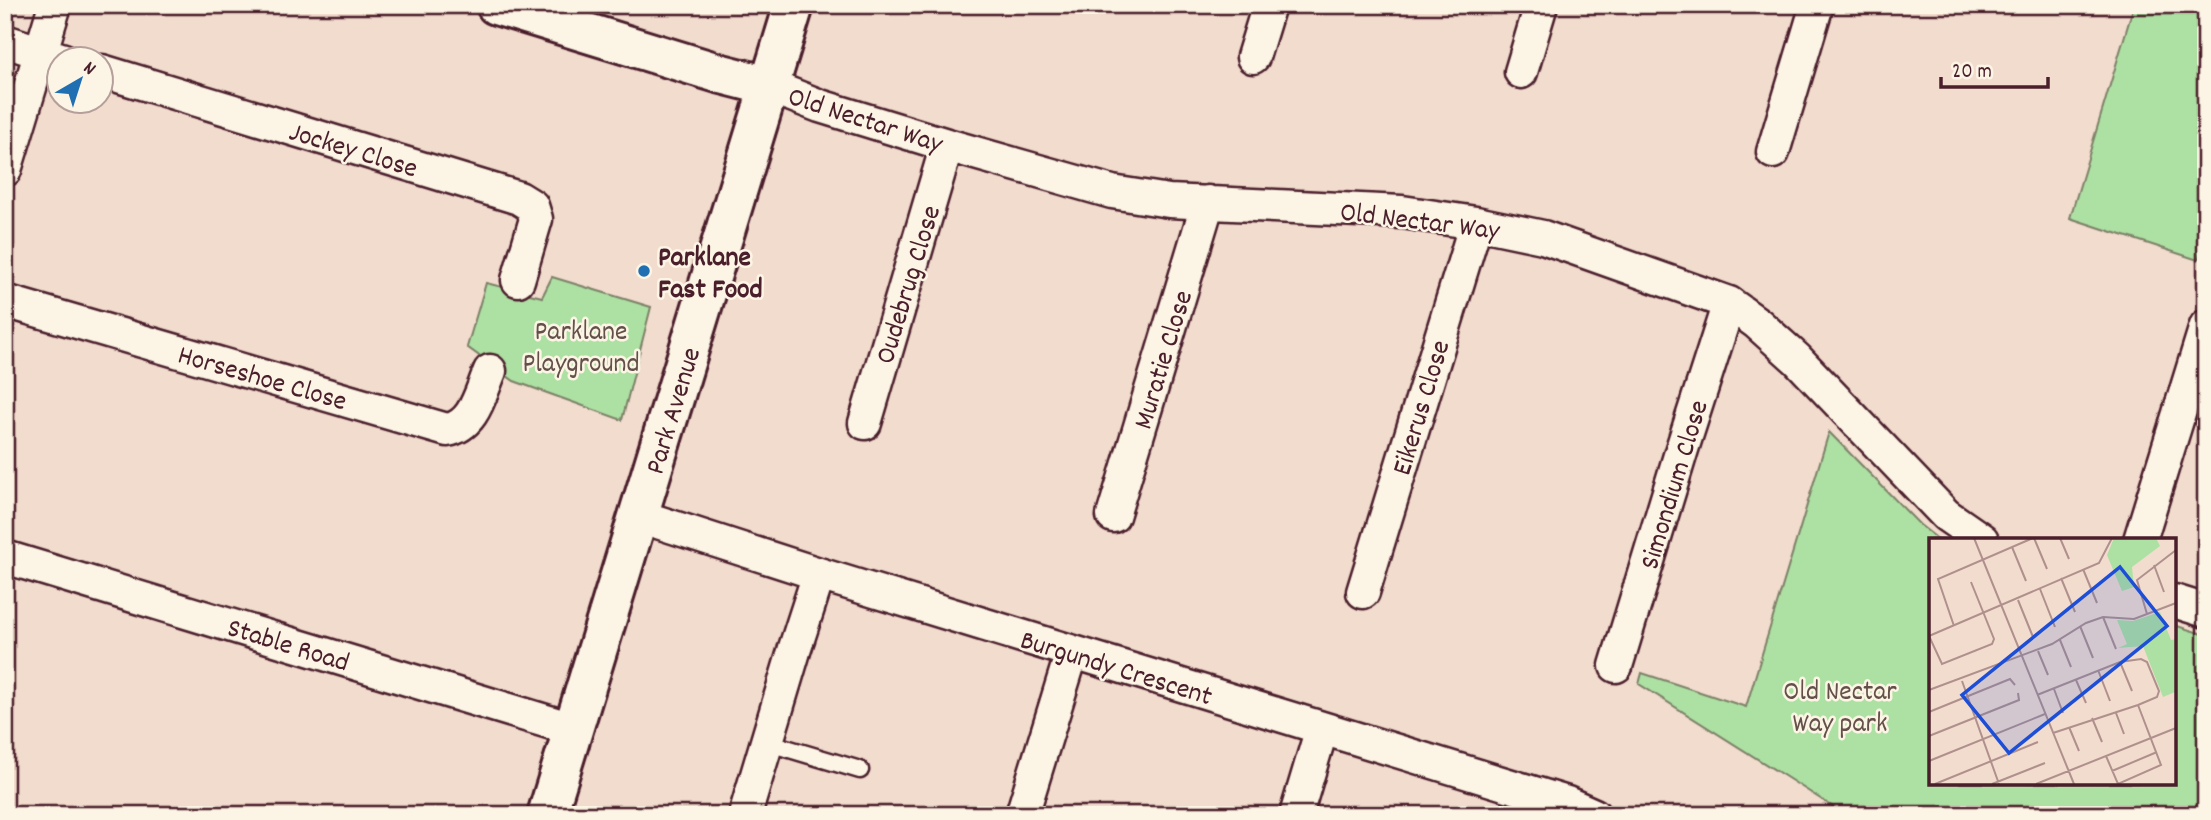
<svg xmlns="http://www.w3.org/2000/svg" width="2211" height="820" font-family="Dekko,sans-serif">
<rect width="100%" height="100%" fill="#f2dcce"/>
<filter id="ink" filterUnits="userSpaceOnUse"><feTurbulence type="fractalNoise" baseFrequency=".0143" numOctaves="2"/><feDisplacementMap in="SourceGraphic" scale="14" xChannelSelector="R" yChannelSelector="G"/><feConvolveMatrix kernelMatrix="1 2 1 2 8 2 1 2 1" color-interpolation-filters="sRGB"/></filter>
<g filter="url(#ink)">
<path fill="#ade1a3" stroke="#7c8067" stroke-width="2" d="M2134,5H2206V235L2198,260L2070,218Z
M552,277L651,307L622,420L514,381L467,347L486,283L542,297Z
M1829,432L1920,525L1939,540H1931V783H2174V625L2206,635V784L2196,815H1846L1639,684L1642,673L1746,707Z"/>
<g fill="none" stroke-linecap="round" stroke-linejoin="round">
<defs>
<path id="service" d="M766,742L860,770"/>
<path id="minor" d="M5,41L64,60
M1253,57L1269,5
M102,71L519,198L532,206L536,219L518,280
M1521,72L1541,5
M769,86L820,106L947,145L1112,192L1169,201L1402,212L1476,223L1543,237L1729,303L1757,323L1797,359L1946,515L1982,540
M1773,152L1817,5
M5,170L55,5
M5,301L447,430C474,426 480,394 490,371
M865,423L947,145
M639,516L819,574L1567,803L1594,815
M1113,516L1208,202
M2140,540L2206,326
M5,557L572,729
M1363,592L1476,223
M2174,601L2206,611
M1616,666L1682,449L1729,303
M745,815L795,648L819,574
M1022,815L1072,652
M1296,815L1322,728"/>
<path id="tertiary" d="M496,5L718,73L769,86
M547,815L794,5"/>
</defs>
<use href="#service" stroke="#4a1f2b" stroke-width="21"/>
<use href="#minor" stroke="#4a1f2b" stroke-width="37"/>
<use href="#tertiary" stroke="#4a1f2b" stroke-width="44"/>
<use href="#service" stroke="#fcf5e5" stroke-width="16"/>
<use href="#minor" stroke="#fcf5e5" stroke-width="32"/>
<use href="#tertiary" stroke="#fcf5e5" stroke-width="38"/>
</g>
</g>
<circle fill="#1f6fb2" stroke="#fcf5e5" stroke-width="2.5" cx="644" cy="271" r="7"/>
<g text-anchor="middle" stroke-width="5" stroke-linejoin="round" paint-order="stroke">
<g font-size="28" fill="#4a1f2b" stroke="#fcf5e5">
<text transform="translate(866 118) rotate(18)" y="10">Old Nectar Way</text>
<text transform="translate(354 148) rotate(17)" y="10">Jockey Close</text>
<text transform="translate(1420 219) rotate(7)" y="10">Old Nectar Way</text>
<text transform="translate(906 284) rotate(-73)" y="10">Oudebrug Close</text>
<text transform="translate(1161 359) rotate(-73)" y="10">Muratie Close</text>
<text transform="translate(263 376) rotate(16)" y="10">Horseshoe Close</text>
<text transform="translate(1419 407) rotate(-73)" y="10">Eikerus Close</text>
<text transform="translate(671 410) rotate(-73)" y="10">Park Avenue</text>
<text transform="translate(1672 484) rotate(-73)" y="10">Simondium Close</text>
<text transform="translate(289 643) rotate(17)" y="10">Stable Road</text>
<text transform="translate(1117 666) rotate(17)" y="10">Burgundy Crescent</text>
</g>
<g font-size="28" font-weight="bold" fill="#4a1f2b" stroke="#fcf5e5" text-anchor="start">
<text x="658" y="265">Parklane<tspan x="658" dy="32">Fast Food</tspan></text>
</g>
<g font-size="28" fill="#635049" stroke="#fcf5e5">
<text x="581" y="339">Parklane<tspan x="581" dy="32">Playground</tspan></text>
<text x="1840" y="699">Old Nectar<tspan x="1840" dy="32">Way park</tspan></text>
</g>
</g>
<g transform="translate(1929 538)">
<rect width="247" height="247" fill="#f2dcce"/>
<path d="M185,0H227L231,8L203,29L205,49L193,53L178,17ZM231,74L242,102L247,101L246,154L234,159L214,108L189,110L198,106L188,82L204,83Z" fill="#ade1a3"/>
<path fill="none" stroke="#af908d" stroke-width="2" d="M45,0L145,246M105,0L118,31M131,0L140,21M83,9L97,43M225,27L235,54M154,31L168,65M132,40L146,74M111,51L126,89M89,62L104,99M218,76L208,42L247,12M174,79L187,111M25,88L9,41L104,0M151,88L164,120M0,98L170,25L183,0M0,98L13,126L63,106L65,101L42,44M131,102L142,129M109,113L119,137M191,124L203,153M169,132L181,163M147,142L157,165M33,143L70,246M125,151L134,175M0,152L123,106L157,85L174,79L205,81L247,65M108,157L191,124L212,121L218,124L230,153L228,159L209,167L124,195M0,174L81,141L86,147M187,175L195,196M163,180L173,204M140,189L150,213M0,198L90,162L89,155M177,218L189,246L232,227L209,167M0,223L116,176M183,233L228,214M6,246L109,204M63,246L116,225M107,246L247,190"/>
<path fill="#1d4ed8" fill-opacity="0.15" stroke="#1d4ed8" stroke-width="3.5" d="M191,29L238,88L80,215L33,157Z"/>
<rect width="247" height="247" fill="none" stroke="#4a1f2b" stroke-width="3.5"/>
</g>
<rect width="2211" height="820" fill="none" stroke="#fcf5e5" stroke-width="28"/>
<rect x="14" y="14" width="2183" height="792" fill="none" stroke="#4a1f2b" stroke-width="2.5" filter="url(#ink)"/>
<g transform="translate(80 80) rotate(39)"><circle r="33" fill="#fcf5e5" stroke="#b59f9b" stroke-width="2"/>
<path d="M0-5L12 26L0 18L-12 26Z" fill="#1f6fb2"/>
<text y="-10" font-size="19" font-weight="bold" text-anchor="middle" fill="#4a1f2b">N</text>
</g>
<path d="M1941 77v10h107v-10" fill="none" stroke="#4a1f2b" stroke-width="3.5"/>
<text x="1952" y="77" font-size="21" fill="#4a1f2b" stroke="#fcf5e5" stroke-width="5" paint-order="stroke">20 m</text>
</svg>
